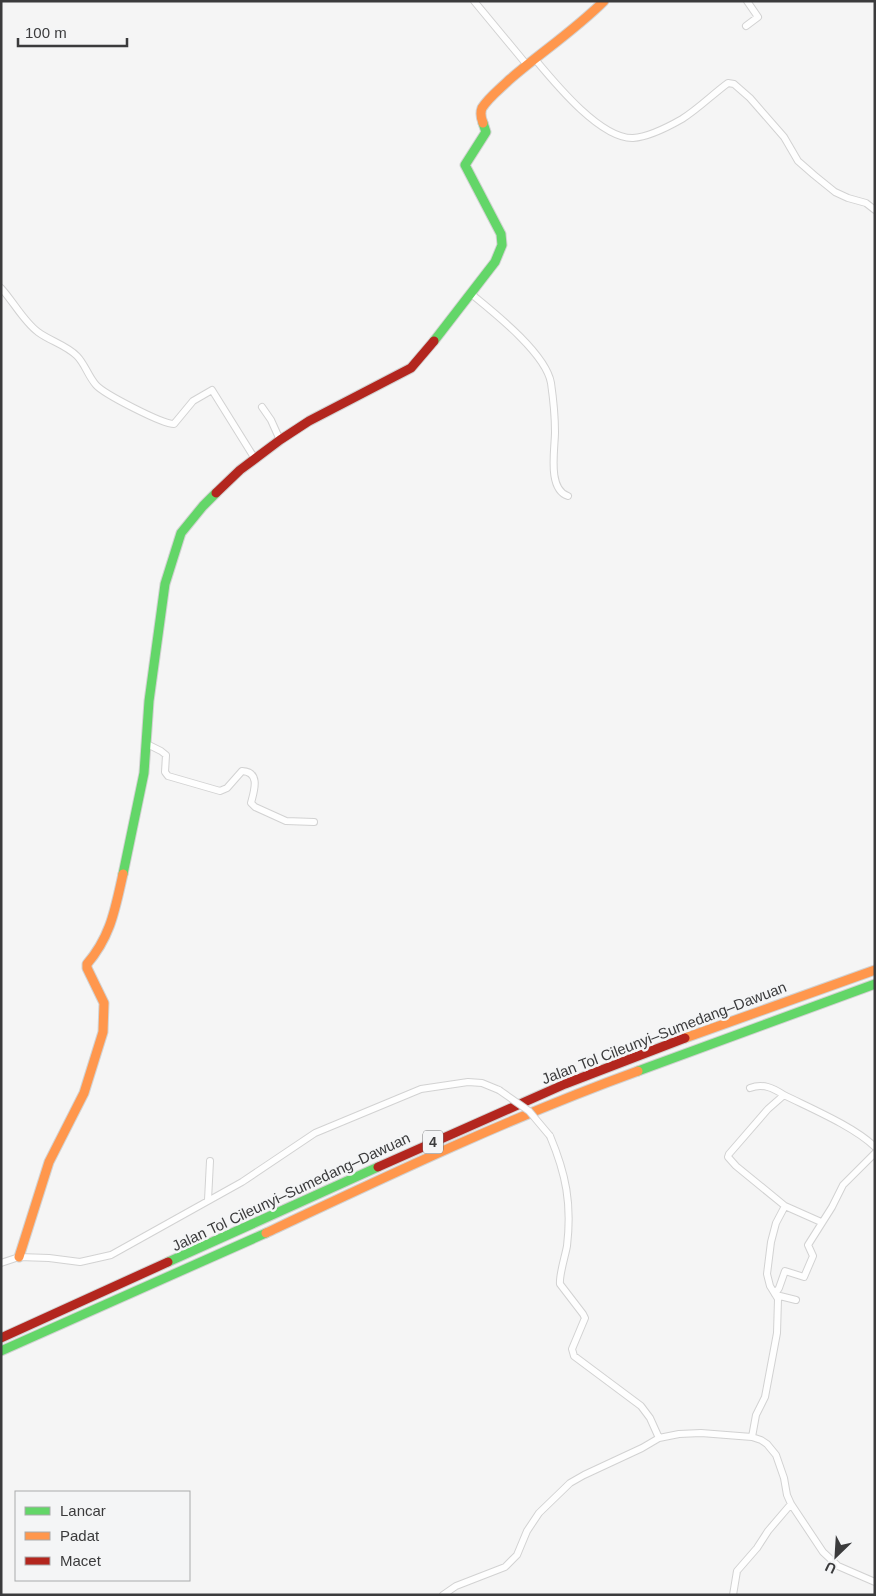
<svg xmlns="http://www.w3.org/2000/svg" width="876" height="1596" font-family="Arial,sans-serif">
<rect width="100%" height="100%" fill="#f5f5f5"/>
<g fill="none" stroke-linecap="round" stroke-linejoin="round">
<defs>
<path id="street" d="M474,1L527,65
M746,26L758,17L747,1
M534,58C554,82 600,139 633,138C649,137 668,127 682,119C698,109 713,94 728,83L734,84L750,98L784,137L798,161L814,175L835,192L848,198L866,203L875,210
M1,288C13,301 24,322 38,332C50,341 66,345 77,356C85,364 88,376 96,385C104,394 162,424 174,424L193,401L212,390L255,459
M470,293C492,311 546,353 551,383C553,397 555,418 555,432C555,449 547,489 568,496
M262,407L271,420L280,440
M147,744L161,751L166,755L165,772L168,776L220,791L227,788L242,771C261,772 254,791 251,803L255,807L286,821L314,822
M750,1088C763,1083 773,1088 784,1095
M550,1136C566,1174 572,1204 567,1246C565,1257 559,1275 560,1284L583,1314L585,1318L572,1349L574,1356L641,1406L650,1418L659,1438
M208,1200L210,1161
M785,1206L821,1222
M1,1263L19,1257L49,1258L80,1262L111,1255L242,1182L315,1133L421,1089L468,1082L482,1083L499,1090
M775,1294L779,1288L785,1271L804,1277L813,1256L808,1245L832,1207L843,1185L875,1153
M776,1295L796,1300
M752,1437L756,1415L765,1397L777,1333L778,1299L770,1286L767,1274L771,1242L776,1223L785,1206L736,1166L728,1157L729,1154L768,1109L784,1095C810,1108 855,1127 875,1147
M443,1595L456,1586L505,1567L517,1555L527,1531L539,1513L570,1483L584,1475L642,1448L659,1438L679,1434L701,1433L752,1437L761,1440L767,1444L776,1455L784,1478L787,1495L791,1504L823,1552L838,1566L875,1582
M733,1595L737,1571L757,1548L768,1531L791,1504"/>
<path id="fast" d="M434,341L495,262L502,245L501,234L465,165L486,132L483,123
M123,874L144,773L149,701L165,584L181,533L203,506L216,493
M638,1071L875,984
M168,1262L378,1167
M1,1351L266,1233"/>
<path id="slow" d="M483,123C481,118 480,113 482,108C489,97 500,89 509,80C540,53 575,30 604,1
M685,1038L875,970
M266,1233C389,1175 511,1117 638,1071
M19,1257L49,1162L84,1093L103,1032L104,1003L87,968V964C111,936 115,909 123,874"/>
<path id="jam" d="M216,493L240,470L280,440L309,421L411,368L434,341
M378,1167L565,1084L685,1038
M1,1338L168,1262"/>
</defs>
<use href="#street" stroke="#d2d2d2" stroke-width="8"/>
<use href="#fast" stroke="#d2d2d2" stroke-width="11"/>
<use href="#slow" stroke="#d2d2d2" stroke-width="11"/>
<use href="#jam" stroke="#d2d2d2" stroke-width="11"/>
<use href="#street" stroke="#fefefe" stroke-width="6"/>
<use href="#fast" stroke="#63d668" stroke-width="9"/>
<use href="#slow" stroke="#ff974d" stroke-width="9"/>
<use href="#jam" stroke="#b3261e" stroke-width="9"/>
<defs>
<path id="street-bridge" d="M499,1090L529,1111L550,1136"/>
</defs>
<use href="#street-bridge" stroke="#d2d2d2" stroke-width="8" stroke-linecap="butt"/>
<use href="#street-bridge" stroke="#fefefe" stroke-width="6"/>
</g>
<g text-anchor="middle" stroke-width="5" stroke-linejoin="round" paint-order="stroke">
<rect fill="#f4f5f6" stroke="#727374" stroke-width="1" x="423" y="1130.5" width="20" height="23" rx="4"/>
<g font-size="14" font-weight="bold" fill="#3b3b3c">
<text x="433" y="1147">4</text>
</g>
<g font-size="15" fill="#3b3b3c" stroke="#f4f5f6">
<text transform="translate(664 1033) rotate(-21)" y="5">Jalan Tol Cileunyi–Sumedang–Dawuan</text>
<text transform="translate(291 1192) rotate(-25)" y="5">Jalan Tol Cileunyi–Sumedang–Dawuan</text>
</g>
</g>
<rect width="876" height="1596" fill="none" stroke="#3b3b3c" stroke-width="5"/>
<rect x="15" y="1491" width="175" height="90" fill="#f4f5f6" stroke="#aaabac"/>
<rect x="25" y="1507" width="25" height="8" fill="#63d668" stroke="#aaabac"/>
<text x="60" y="1516" font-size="15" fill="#3b3b3c">Lancar</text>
<rect x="25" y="1532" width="25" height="8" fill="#ff974d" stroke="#aaabac"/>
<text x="60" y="1541" font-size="15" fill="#3b3b3c">Padat</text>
<rect x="25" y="1557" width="25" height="8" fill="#b3261e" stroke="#aaabac"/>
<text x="60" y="1566" font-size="15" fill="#3b3b3c">Macet</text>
<g transform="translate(836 1556) rotate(205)" stroke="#f4f5f6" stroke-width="4" paint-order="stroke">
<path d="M0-4L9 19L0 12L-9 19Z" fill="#3b3b3c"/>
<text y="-8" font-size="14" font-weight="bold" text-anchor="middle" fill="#3b3b3c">U</text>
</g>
<path d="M18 38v8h109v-8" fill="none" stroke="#3b3b3c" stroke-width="2.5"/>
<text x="25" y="38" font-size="15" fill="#3b3b3c" stroke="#f4f5f6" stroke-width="4" paint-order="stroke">100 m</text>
</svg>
